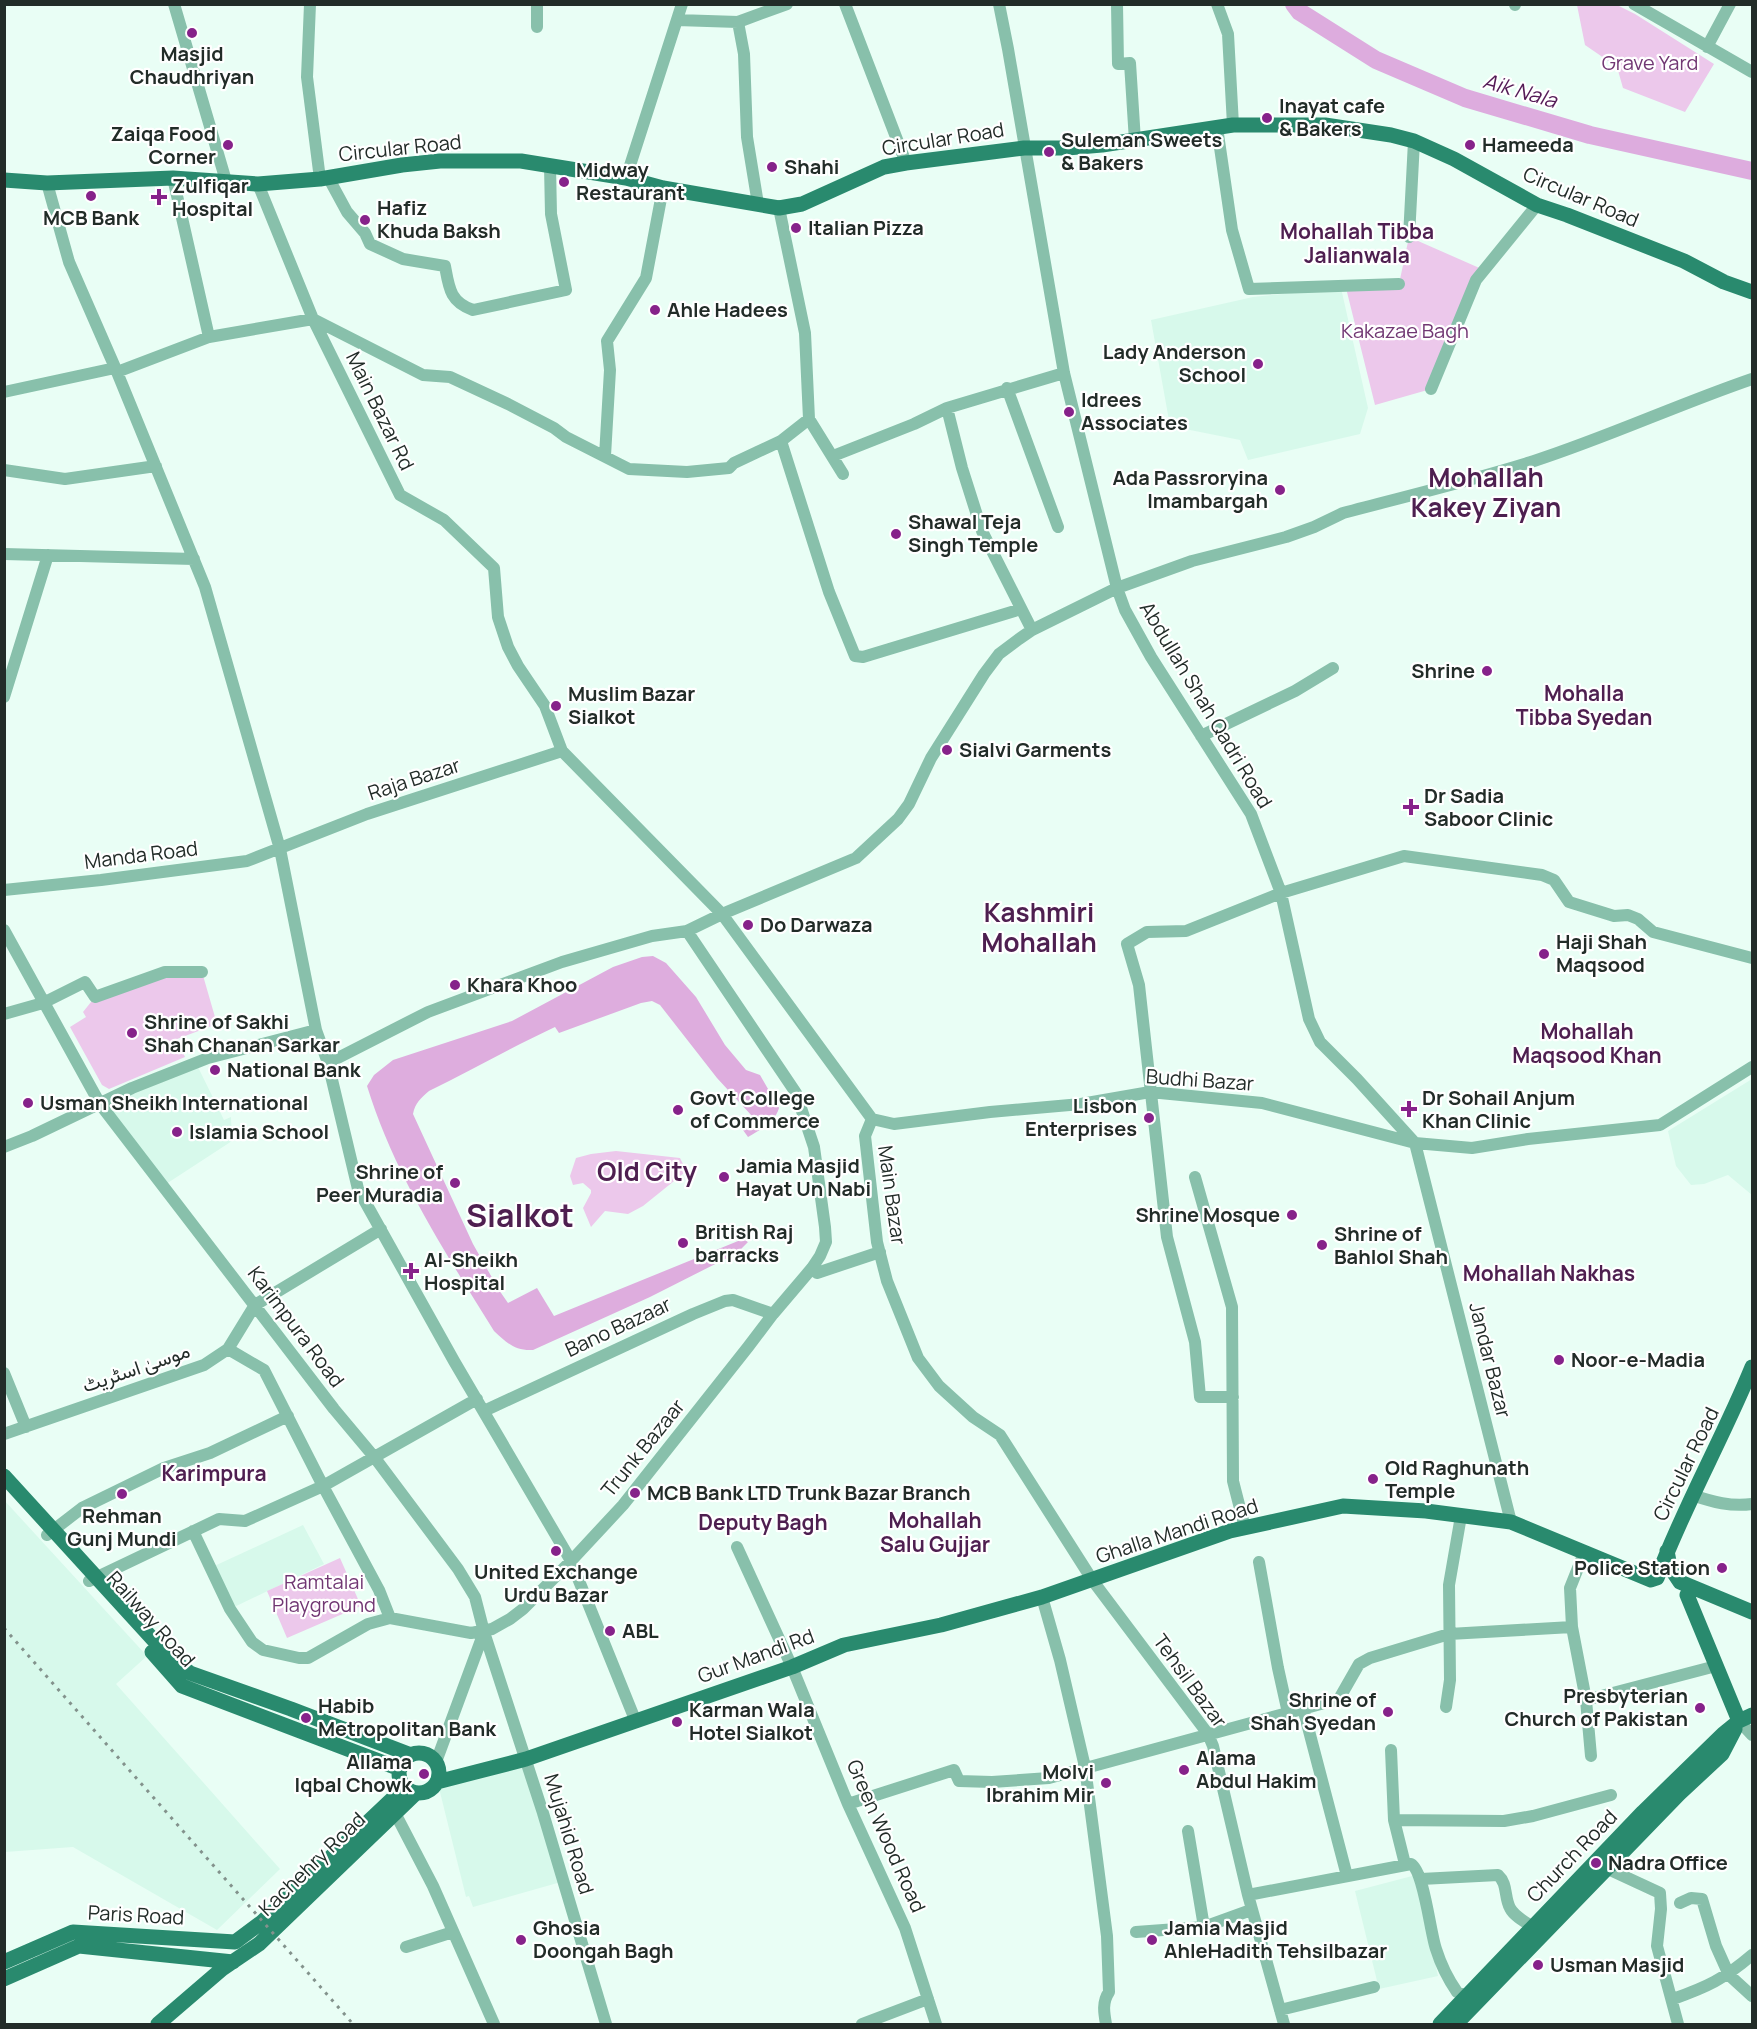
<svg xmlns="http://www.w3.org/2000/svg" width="1757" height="2029" font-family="Manrope,Vazirmatn,sans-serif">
<rect width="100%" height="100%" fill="#e9fef5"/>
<path fill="#d7f9eb" d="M1341,288L1368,408L1360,434L1248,460L1240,440L1170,426L1151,320L1253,297Z
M196,1063L224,1120L231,1117L232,1141L163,1186L100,1104Z
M1752,1079V1195L1728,1175L1704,1184L1691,1185L1676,1166L1668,1131Z
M4,1500L147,1656L116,1684L280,1869L217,1930L73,1847L5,1852Z
M303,1525L324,1564L230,1609L210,1568Z
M524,1762L561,1882L473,1907L469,1896L466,1897L438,1784Z
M1416,1875L1438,1976L1379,1989L1355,1891Z"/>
<path fill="#ecc8eb" d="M1577,5H1617L1635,14L1714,64L1685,112L1623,88L1617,67L1585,45Z
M1409,237L1484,270L1431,389L1375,405L1346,288L1399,284Z
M165,972H202L217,1024L177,1039L185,1057L109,1089L102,1085L70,1027L86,1017L83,1012L95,997Z
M616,1151L680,1158L686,1170L684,1173L643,1206L628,1214L605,1211L591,1227L583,1208L591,1193V1190L583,1183L573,1185L570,1176L576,1158L591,1154Z
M340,1558L361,1606L287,1638L267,1591Z"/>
<path fill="#deadde" d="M653,956L666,963L696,997L725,1045L746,1070L760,1075L779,1108C775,1122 760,1130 748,1137L743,1130L742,1123L752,1116L717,1078L660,1005L652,1001L641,1003L559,1033L555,1027C512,1047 472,1070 429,1091C421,1098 415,1103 413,1114L473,1244L499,1290L508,1303L537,1288L554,1316L743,1239L748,1242L737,1253L650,1297L533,1350C515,1351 507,1343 494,1331C445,1252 395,1176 367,1086L374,1075L393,1060L512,1021L613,967L642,957Z"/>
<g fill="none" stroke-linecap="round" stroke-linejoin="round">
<path stroke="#ddacde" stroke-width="18" d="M1294,4L1300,12L1376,60L1465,98L1590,135L1752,171"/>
<path stroke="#88c0ab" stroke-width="12" d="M174,4L226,181
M310,4L307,77L320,179
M845,4L906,163
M999,4L1008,49L1064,373L1117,588L1125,610L1151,657L1251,814L1281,893L1309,1019L1320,1042L1357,1079L1415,1143L1511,1522
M1117,4L1118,64L1130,63L1135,141
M1217,4L1228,34L1233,125
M1634,4L1752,72
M1515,5V4
M677,20L738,22L787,4
M738,22L744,54L747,137L758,204
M537,27V4
M1707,47L1730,4
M1217,127L1232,230L1249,289L1399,284
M328,177L347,212L365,233L370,244L403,259L445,266C449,288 450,302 473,310L566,290L551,214L550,166
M173,178L209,337
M626,178L682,4
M47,183L69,262L117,372L205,587L280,849L316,1030L328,1063L358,1189L454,1361L571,1561L636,1722
M258,184L313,319L400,495L444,520L494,568L498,617L508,647L518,666L545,706L562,751L722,914L872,1119
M779,208L805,333L809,419L843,474
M1409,237L1414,141
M117,372L209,337L313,319L423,375L450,377L508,404L554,428L566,437L629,469L687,472L729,468L734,463L781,441L809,419
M1007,388L1058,527
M1431,389L1476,280L1537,205
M4,392L115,368
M947,408L962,468L982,531L1032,630
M781,441L829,592L855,656L863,657L1021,609
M605,456L610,370L607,341L646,278L663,188
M833,456L914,424L947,408L1064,373
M4,470L65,479L156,466
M4,554L194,559
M4,697L48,555
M1201,736L1295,691L1333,668
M4,890L101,880L247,861L367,814L562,751
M4,930L100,1104L334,1409L375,1458L458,1569L475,1597L484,1632L543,1813L606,2024
M4,1014L43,1003L85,982L95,997L165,972H202
M328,1063L428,1012L562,962L652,936L687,931L722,914L856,858L898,819L909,804L931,758L984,674L999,654L1019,639L1032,630L1117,588L1192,561L1286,537L1314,527L1343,513C1407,496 1471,481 1534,461C1608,437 1679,404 1752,379
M872,1119L865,1136L877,1242L887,1281L918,1358L939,1386L973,1417L1000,1435L1093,1581L1208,1734L1213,1746L1248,1895L1284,2024
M872,1119L894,1124L990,1112L1081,1104L1150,1092L1262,1103L1415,1143L1472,1148L1528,1139L1660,1125L1752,1067
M4,1147L32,1136L132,1088L208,1058L316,1030
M1195,1177L1232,1307L1233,1481L1245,1528
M812,1268L817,1273L880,1252
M228,1349L264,1370L323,1486L379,1590L390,1618
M4,1373L26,1427
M1233,1397H1200L1195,1342L1167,1237L1139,985L1127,944L1147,932L1186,931L1281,893L1404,856L1542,875L1554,880L1569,902L1614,916L1628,915L1638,919L1653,932L1752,958
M484,1411L693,1314L725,1301L733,1300L773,1314
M4,1434L204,1365L228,1349L255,1305L381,1229
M1692,1495C1713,1502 1731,1507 1752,1504
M193,1531L230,1609L252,1642L263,1650L299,1658H308L368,1624L390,1618L471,1633L492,1629L510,1619L523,1609L571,1561L623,1505L748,1347L773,1314L812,1268L820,1256L826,1242L825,1227L814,1147L796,1093L687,931
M47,1535L82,1508L164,1468L210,1453L288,1416
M737,1547L792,1667L848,1804L905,1928L936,2024
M1584,1553L1570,1588L1572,1627L1586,1700L1591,1756
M1259,1562L1278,1668L1288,1713
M89,1581L219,1519L245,1521L323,1486L477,1399
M1042,1597L1060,1660L1085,1767L1107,1936L1109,1992C1102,2002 1104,2013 1106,2024
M1586,1700L1716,1666
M1446,1707L1450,1680L1449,1585L1461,1516
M1303,1708L1347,1876
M1739,1721L1752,1735
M1391,1750L1394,1820L1405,1864
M436,1762L484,1632
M848,1804L954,1770L959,1781L992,1782L1049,1778L1339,1699L1359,1664L1370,1658L1449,1634L1572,1627
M395,1813L433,1886L494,2024
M1394,1820L1504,1821L1533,1816L1611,1795
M1188,1831L1204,1927
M1606,1868L1660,1893L1661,1909L1657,1946L1678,2024
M1421,1879L1498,1875C1508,1884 1504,1897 1510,1908C1514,1916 1525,1922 1533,1927
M1248,1895L1411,1864C1424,1871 1430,1932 1436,1949C1441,1965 1448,1979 1457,1992L1467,1996
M1680,1903L1691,1898L1702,1899L1716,1946L1729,1975L1752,1996
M1136,1932L1204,1927L1251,1910
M406,1947L453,1932
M1673,1999C1707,1987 1724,1979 1752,1955
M1280,2010L1374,1987
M862,2024L928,1999"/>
<path stroke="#298a6e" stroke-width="15" d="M4,180L47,183L173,178L258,184L320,179L402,165L440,161H521L626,178L663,188L779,208L802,204L884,167L906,163L1024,148H1067L1102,145L1233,125H1325L1391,135L1414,141L1454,159L1537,205L1567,215L1684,261L1724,282L1752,292
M4,1476L170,1658L190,1673L291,1709L411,1755
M1667,1551L1670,1567L1680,1582L1752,1612
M1657,1578C1684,1506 1723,1438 1752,1367
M1687,1595L1739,1721
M152,1652L182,1686L400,1769
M399 1773a20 20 0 1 1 40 0a20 20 0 1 1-40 0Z
M437,1782L526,1759L792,1667L844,1645L941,1625L1042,1597L1230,1531L1343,1506L1426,1511L1511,1522L1651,1580L1657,1578
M4,1962L73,1932L235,1942L262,1922L405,1787
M4,1979L79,1946L233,1962
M158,2024L222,1969L259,1944L416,1793
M1440,2024L1643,1812L1723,1734L1739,1721L1752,1715
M1456,2024L1679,1794L1722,1754L1735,1729"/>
<path stroke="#83928c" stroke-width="3" stroke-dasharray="3 6" stroke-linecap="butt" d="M4,1628L353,2024"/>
</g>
<g fill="#86228a" stroke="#fff" stroke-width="2">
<circle cx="192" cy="33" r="6"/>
<circle cx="1267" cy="118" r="6"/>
<circle cx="228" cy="145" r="6"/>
<circle cx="1470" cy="145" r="6"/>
<circle cx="1049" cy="152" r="6"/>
<circle cx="772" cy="167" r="6"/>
<circle cx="564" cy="182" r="6"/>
<circle cx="91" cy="196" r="6"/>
<path d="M156 188h6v6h6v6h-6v6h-6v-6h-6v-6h6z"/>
<circle cx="365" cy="220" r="6"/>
<circle cx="796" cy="228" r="6"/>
<circle cx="655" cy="310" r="6"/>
<circle cx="1258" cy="364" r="6"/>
<circle cx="1069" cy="412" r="6"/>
<circle cx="1280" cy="490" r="6"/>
<circle cx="896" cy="534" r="6"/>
<circle cx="1487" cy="671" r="6"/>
<circle cx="556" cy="706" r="6"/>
<circle cx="947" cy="750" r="6"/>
<path d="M1408 798h6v6h6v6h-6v6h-6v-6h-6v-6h6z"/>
<circle cx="748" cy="925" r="6"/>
<circle cx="1544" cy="954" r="6"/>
<circle cx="455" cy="985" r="6"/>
<circle cx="132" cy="1033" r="6"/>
<circle cx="215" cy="1070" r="6"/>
<circle cx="28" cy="1103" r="6"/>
<path d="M1406 1100h6v6h6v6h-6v6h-6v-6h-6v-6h6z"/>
<circle cx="678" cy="1110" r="6"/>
<circle cx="1149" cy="1118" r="6"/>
<circle cx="177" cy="1132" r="6"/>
<circle cx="724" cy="1177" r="6"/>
<circle cx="455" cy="1183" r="6"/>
<circle cx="1292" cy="1215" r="6"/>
<circle cx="683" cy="1243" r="6"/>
<circle cx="1322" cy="1245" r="6"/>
<path d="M408 1262h6v6h6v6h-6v6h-6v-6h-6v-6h6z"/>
<circle cx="1559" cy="1360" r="6"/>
<circle cx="1373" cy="1479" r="6"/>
<circle cx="635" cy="1493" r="6"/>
<circle cx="122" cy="1494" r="6"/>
<circle cx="556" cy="1551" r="6"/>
<circle cx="1722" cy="1568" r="6"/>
<circle cx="610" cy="1631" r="6"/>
<circle cx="1700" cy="1708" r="6"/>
<circle cx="1388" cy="1712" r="6"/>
<circle cx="306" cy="1718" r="6"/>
<circle cx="677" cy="1722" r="6"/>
<circle cx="1184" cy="1770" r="6"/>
<circle cx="424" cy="1774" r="6"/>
<circle cx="1106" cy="1783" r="6"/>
<circle cx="1596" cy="1863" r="6"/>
<circle cx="521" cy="1940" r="6"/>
<circle cx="1152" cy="1940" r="6"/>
<circle cx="1538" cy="1965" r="6"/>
</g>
<g text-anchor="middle" stroke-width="4.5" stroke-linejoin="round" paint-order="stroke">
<g font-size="20" font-weight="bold" fill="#222c28" stroke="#fff" text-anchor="start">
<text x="192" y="61" text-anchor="middle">Masjid<tspan x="192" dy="23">Chaudhriyan</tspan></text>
<text x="1279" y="113">Inayat cafe<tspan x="1279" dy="23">&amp; Bakers</tspan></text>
<text x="216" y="141" text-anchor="end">Zaiqa Food<tspan x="216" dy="23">Corner</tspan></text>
<text x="1061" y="147">Suleman Sweets<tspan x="1061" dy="23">&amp; Bakers</tspan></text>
<text x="1482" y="152">Hameeda</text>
<text x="784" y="174">Shahi</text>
<text x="576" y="177">Midway<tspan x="576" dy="23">Restaurant</tspan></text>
<text x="172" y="193">Zulfiqar<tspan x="172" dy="23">Hospital</tspan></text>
<text x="377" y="215">Hafiz<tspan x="377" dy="23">Khuda Baksh</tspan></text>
<text x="91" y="225" text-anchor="middle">MCB Bank</text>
<text x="808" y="235">Italian Pizza</text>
<text x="667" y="317">Ahle Hadees</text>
<text x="1246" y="359" text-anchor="end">Lady Anderson<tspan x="1246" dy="23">School</tspan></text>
<text x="1081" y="407">Idrees<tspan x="1081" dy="23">Associates</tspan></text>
<text x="1268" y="485" text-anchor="end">Ada Passroryina<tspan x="1268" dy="23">Imambargah</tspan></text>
<text x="908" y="529">Shawal Teja<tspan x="908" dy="23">Singh Temple</tspan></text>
<text x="1475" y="678" text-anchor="end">Shrine</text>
<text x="568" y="701">Muslim Bazar<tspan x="568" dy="23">Sialkot</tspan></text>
<text x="959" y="757">Sialvi Garments</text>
<text x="1424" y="803">Dr Sadia<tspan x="1424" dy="23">Saboor Clinic</tspan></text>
<text x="760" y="932">Do Darwaza</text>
<text x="1556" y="949">Haji Shah<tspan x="1556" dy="23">Maqsood</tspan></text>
<text x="467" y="992">Khara Khoo</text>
<text x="144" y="1029">Shrine of Sakhi<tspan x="144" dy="23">Shah Chanan Sarkar</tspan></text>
<text x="227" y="1077">National Bank</text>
<text x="690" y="1105">Govt College<tspan x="690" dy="23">of Commerce</tspan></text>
<text x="1422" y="1105">Dr Sohail Anjum<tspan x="1422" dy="23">Khan Clinic</tspan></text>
<text x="40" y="1110">Usman Sheikh International</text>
<text x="1137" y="1113" text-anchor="end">Lisbon<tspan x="1137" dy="23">Enterprises</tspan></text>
<text x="189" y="1139">Islamia School</text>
<text x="736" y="1173">Jamia Masjid<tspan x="736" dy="23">Hayat Un Nabi</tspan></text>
<text x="443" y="1179" text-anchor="end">Shrine of<tspan x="443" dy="23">Peer Muradia</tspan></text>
<text x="1280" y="1222" text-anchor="end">Shrine Mosque</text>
<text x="695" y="1239">British Raj<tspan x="695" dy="23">barracks</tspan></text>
<text x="1334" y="1241">Shrine of<tspan x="1334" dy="23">Bahlol Shah</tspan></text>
<text x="424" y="1267">Al-Sheikh<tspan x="424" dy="23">Hospital</tspan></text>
<text x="1571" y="1367">Noor-e-Madia</text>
<text x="1385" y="1475">Old Raghunath<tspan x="1385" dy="23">Temple</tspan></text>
<text x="647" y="1500">MCB Bank LTD Trunk Bazar Branch</text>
<text x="122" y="1523" text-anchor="middle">Rehman<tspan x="122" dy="23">Gunj Mundi</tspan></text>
<text x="1710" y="1575" text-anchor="end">Police Station</text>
<text x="556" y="1579" text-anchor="middle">United Exchange<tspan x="556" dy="23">Urdu Bazar</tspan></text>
<text x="622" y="1638">ABL</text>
<text x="1688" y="1703" text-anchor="end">Presbyterian<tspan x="1688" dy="23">Church of Pakistan</tspan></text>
<text x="1376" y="1707" text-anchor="end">Shrine of<tspan x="1376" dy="23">Shah Syedan</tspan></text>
<text x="318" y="1713">Habib<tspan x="318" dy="23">Metropolitan Bank</tspan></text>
<text x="689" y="1717">Karman Wala<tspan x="689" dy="23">Hotel Sialkot</tspan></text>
<text x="1196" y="1765">Alama<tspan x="1196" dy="23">Abdul Hakim</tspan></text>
<text x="412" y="1769" text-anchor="end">Allama<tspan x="412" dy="23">Iqbal Chowk</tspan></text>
<text x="1094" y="1779" text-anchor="end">Molvi<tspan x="1094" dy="23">Ibrahim Mir</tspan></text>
<text x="1608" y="1870">Nadra Office</text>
<text x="533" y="1935">Ghosia<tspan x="533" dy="23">Doongah Bagh</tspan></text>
<text x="1164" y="1935">Jamia Masjid<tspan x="1164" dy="23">AhleHadith Tehsilbazar</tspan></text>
<text x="1550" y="1972">Usman Masjid</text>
</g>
<g font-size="20" fill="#713773" stroke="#fff">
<text x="1650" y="70">Grave Yard</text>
<text x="1405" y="338">Kakazae Bagh</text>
<text x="324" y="1589">Ramtalai<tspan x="324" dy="23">Playground</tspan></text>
</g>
<g font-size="20" fill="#222c28" stroke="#fff">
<text transform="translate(943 139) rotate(-9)" y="7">Circular Road</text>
<text transform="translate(400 148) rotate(-6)" y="7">Circular Road</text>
<text transform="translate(1581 197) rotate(23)" y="7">Circular Road</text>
<text transform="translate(380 411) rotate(64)" y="7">Main Bazar Rd</text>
<text transform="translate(1206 705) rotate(59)" y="7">Abdullah Shah Qadri Road</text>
<text transform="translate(414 779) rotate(-18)" y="7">Raja Bazar</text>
<text transform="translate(141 855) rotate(-7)" y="7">Manda Road</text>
<text transform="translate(1200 1080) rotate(4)" y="7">Budhi Bazar</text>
<text transform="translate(892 1195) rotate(82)" y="7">Main Bazar</text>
<text transform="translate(296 1327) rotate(53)" y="7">Karimpura Road</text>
<text transform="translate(618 1327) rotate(-25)" y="7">Bano Bazaar</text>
<text transform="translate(1490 1360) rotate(76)" y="7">Jandar Bazar</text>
<text transform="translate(136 1368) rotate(-19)" y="7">موسیٰ اسٹریٹ</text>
<text transform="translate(643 1448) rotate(-51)" y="7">Trunk Bazaar</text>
<text transform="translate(1686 1464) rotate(-64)" y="7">Circular Road</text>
<text transform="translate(1177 1531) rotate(-18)" y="7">Ghalla Mandi Road</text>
<text transform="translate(151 1619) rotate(48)" y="7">Railway Road</text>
<text transform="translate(756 1656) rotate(-20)" y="7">Gur Mandi Rd</text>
<text transform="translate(1190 1681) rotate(54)" y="7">Tehsil Bazar</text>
<text transform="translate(569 1834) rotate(73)" y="7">Mujahid Road</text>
<text transform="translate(886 1836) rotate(66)" y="7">Green Wood Road</text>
<text transform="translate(1572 1856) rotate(-46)" y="7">Church Road</text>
<text transform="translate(312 1864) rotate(-44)" y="7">Kachehry Road</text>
<text transform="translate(136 1915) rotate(3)" y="7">Paris Road</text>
</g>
<g font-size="21" font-style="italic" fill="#551b57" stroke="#fff">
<text transform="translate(1520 91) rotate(16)" y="7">Aik Nala</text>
</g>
<g font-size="21" font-weight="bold" fill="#4e1f50" stroke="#fff">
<text x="1357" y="239">Mohallah Tibba<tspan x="1357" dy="24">Jalianwala</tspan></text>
<text x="1584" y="701">Mohalla<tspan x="1584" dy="24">Tibba Syedan</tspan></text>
<text x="1587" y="1039">Mohallah<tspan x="1587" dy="24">Maqsood Khan</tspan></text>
<text x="1549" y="1281">Mohallah Nakhas</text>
<text x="214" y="1481">Karimpura</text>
<text x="935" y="1528">Mohallah<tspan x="935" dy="24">Salu Gujjar</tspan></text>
<text x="763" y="1530">Deputy Bagh</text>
</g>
<g font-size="26" font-weight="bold" fill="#4e1f50" stroke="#fff">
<text x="1486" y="487">Mohallah<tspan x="1486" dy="30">Kakey Ziyan</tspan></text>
<text x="1039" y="922">Kashmiri<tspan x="1039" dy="30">Mohallah</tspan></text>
<text x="647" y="1181">Old City</text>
</g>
<g font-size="32" font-weight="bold" fill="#4e1f50" stroke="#fff">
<text x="520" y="1227">Sialkot</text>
</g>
</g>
<rect width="1757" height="2029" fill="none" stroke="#222c28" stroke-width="12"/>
</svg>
